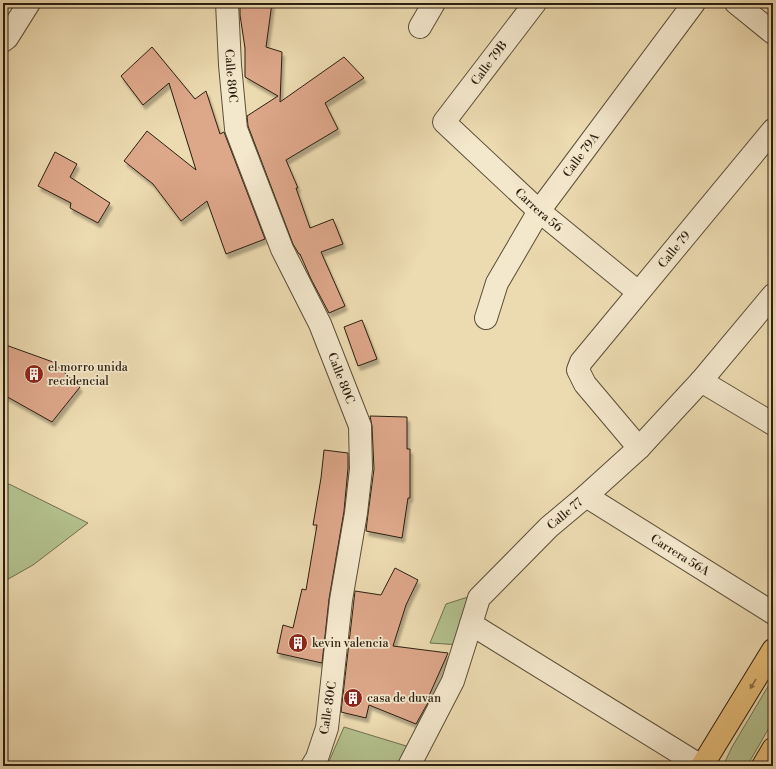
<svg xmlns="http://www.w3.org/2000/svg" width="776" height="769" font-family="'Libre Bodoni',serif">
<defs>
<filter id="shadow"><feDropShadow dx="2.5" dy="4.5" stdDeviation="1" flood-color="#0004"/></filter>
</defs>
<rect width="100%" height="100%" fill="#ecdab0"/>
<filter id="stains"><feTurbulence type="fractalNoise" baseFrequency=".005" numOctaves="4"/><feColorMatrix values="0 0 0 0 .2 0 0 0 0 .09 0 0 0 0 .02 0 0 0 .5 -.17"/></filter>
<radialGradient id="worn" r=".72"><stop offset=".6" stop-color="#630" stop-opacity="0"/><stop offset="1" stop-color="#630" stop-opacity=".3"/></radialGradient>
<path fill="#b3c18e" stroke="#6f704f" d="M9,484L88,523L33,565L3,582V487Z
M471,596L461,645L430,643L446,604Z
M773,678V721L747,766H723L732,747Z
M344,727L426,752L419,766H327Z"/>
<path fill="#dda78a" stroke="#2b1f10" filter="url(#shadow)" d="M240,3H272L266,47L282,52L280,102L344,57L364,78L325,103L338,129L286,160L298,188H296L310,228L333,219L343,244L321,252L345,306L329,313L311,279L300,254H299L293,244L248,126L247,116L278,96L245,77V48L240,15Z
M152,47L195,99L206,91L220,134L224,132L265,239L226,254L207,201L181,221L153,184L124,161L147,131L196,170L169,83L143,105L121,76Z
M55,152L77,164L70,177L110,203L98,223L70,208L71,203L38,186Z
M362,320L377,359L358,366L344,327Z
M3,344L53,362L80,387L52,422L4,395L3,385Z
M370,416L407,417V449H410V498H408L402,538L366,531L368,514L374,469L372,426Z
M324,450L348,453V468L344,511L329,599L322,663L277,653L283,625L293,628L302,589L306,590L317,525H313L321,478Z
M395,568L418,580L406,605L393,646L448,653L428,698L430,699L416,724L369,705L366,718L341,712L355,591L381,595Z"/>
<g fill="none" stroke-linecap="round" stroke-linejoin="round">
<defs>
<g id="minor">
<path id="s1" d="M227,3L230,65L236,129L282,249L320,324L360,426L361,469L356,513L341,600L327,728L317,758L312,766"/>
<path id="s2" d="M535,3L444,122L539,211L638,292"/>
<path d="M736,3L773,33"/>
<path d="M420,27L434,3"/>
<path d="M3,41L7,38L29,3"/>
<path id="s3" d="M486,318L497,283L539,211L694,3"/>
<path d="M701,381L773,424"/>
<path id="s4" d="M639,448L585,384L578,370L581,362L773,130"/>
<path id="s5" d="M586,496L773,613"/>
<path d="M471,624L701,766"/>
<path id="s6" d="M409,766L453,681L471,624L479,598L549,527L586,496L639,448L701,381L773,295"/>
</g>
<path id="major" d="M702,766L773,650
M763,766L773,749"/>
</defs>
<use href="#minor" stroke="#5b4e38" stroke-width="24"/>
<use href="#major" stroke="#2b1f10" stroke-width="24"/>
<use href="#minor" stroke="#f3e7cc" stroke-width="22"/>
<use href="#major" stroke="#e6bd78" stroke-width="22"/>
</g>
<defs><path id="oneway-solid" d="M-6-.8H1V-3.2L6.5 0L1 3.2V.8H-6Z"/></defs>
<use fill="#886e44" href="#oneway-solid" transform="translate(753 684) rotate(121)"/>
<defs>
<symbol id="building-disc" viewBox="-11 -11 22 22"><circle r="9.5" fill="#8f2418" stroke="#f3e7cc"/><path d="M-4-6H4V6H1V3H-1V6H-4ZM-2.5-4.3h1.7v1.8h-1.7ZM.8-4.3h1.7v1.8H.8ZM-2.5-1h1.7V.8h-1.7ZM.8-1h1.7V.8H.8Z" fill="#fff"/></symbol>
</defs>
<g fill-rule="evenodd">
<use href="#building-disc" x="23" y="363" width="22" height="22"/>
<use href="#building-disc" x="287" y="632" width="22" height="22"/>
<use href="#building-disc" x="342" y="687" width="22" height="22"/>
</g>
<g text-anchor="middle" stroke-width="3.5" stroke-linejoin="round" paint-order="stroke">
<g font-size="12" fill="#2b1f10" stroke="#f3e7cc">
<text transform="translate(489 63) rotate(-53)" y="4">Calle 79B</text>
<text dy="4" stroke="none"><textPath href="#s1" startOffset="73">Calle 80C</textPath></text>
<text dy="4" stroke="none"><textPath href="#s3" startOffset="190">Calle 79A</textPath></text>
<text dy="4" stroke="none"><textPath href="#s2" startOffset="279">Carrera 56</textPath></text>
<text dy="4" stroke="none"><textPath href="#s4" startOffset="254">Calle 79</textPath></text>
<text dy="4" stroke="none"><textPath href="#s1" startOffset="397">Calle 80C</textPath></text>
<text dy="4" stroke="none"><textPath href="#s6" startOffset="303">Calle 77</textPath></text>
<text dy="4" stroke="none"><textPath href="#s5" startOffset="111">Carrera 56A</textPath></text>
<text transform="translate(328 708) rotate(-81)" y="4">Calle 80C</text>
</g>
<g font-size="12" fill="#2b1f10" stroke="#f3e7cc" text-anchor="start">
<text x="48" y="371">el morro unida<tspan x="48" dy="14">recidencial</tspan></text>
<text x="312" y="647">kevin valencia</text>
<text x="367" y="702">casa de duvan</text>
</g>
</g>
<rect width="776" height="769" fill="none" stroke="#ecdab0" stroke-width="16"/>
<rect x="4" y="4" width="768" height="761" fill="none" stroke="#2b1f10" stroke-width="2"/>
<rect x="8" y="8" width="760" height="753" fill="none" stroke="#2b1f10"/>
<rect width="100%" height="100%" filter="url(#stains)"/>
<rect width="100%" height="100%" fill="url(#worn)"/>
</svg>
